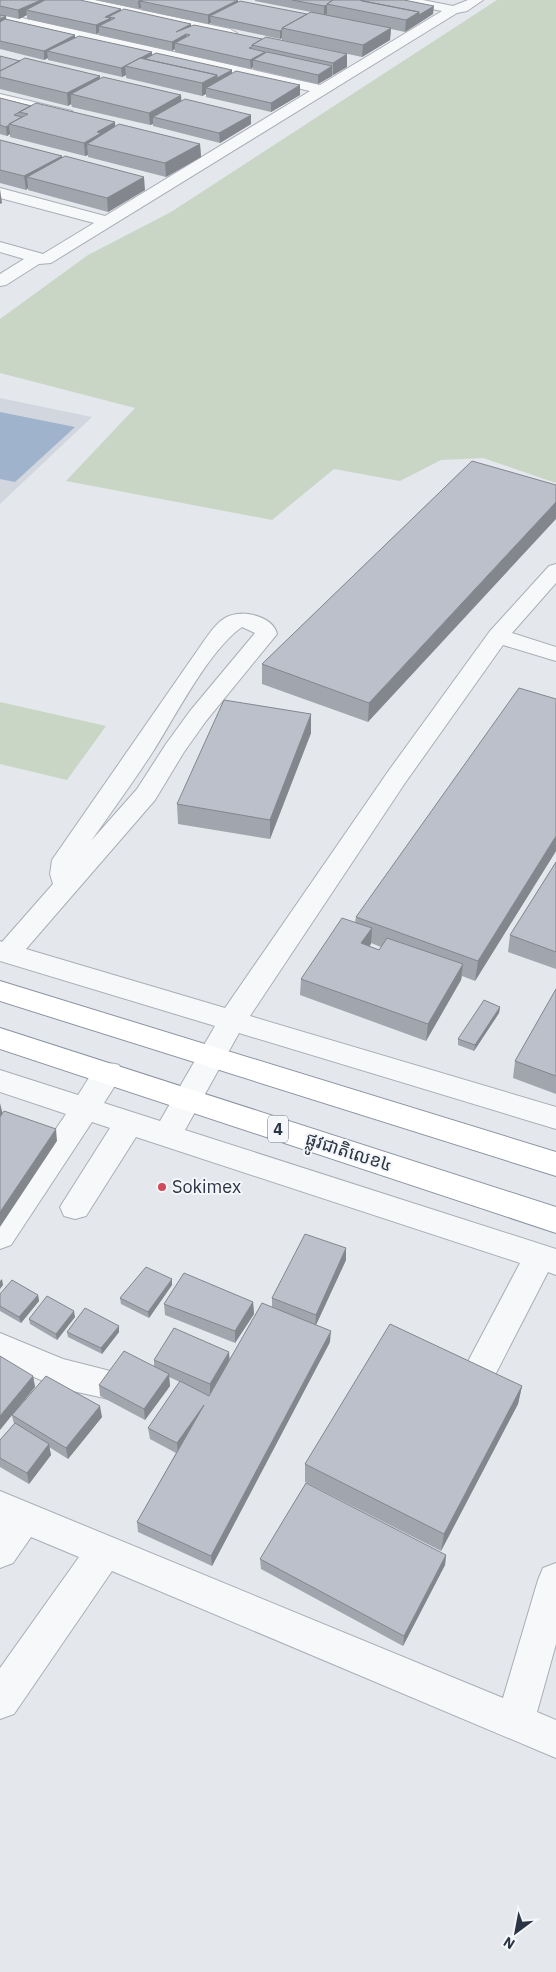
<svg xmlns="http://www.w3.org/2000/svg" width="556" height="1972" font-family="'IBM Plex Sans','Noto Sans Khmer',sans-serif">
<rect width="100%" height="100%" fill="#e4e7ec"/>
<path fill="#d2d6de" d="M0,398L92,417L0,504Z"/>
<path fill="#c9d6c5" d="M497,0H556V483L483,458L441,460L400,481L334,469L272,520L66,481L135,408L0,373V319L88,255L171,212Z
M0,702L106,726L67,780L0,764Z"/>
<path fill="#9fb4cc" d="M0,412L75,427L15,482L0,479Z"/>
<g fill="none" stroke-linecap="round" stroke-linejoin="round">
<defs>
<path id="minor" d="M72,0H95L230,29L237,33L230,37L78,4Z
M398,0H423L453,6L468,0H483L467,11L457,13L51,263L39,264L6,285L0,286V274L24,259L0,252V242L43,254L94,223L0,198V188L105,216L310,91L0,21V13L320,85L442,11L400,3Z
M0,94L72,111L74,114L72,117L67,118L0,102Z
M556,564V583L512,633L556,647V661L503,645L405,783L250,1016L556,1107V1129L239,1033L185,1130L556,1249V1275L548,1272L494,1377L482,1381L470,1377L465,1367L520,1263L136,1137L86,1216L75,1219L64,1216L60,1207L110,1128L92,1122L11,1245L0,1249V1211L66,1114L0,1092V1070L78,1095C90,1078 96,1058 119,1065L123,1073L104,1103L160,1121L215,1026L0,961V941L2,942L53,884L50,874L52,860L206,638C212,630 219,620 229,616C244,610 273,616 277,634L206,721L184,752L155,800L26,949L225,1008L387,773L490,631L549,566ZM242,627L255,633L190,711L166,744L137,789L91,841C112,811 134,781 154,750C176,715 209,650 242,627Z
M0,1333L63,1359L130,1376L135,1386L130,1396L118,1401L59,1388L0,1362Z
M0,1491L503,1698L538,1580L543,1568L556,1563V1644L537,1712L556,1720V1758L112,1571L14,1714L0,1719V1668L79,1557L31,1537L13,1563L0,1568Z"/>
<path id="highway" d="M0,981L556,1152V1176L0,1001Z
M0,1028L556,1207V1233L0,1049Z"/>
</defs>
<use href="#minor" stroke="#a9aeb7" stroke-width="2"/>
<use href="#highway" stroke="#8b94a3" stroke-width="2"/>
<use href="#minor" fill="#f7f8fa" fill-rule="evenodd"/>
<use href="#highway" fill="#fff" fill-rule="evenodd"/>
</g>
<path fill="#a1a5ae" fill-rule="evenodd" d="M95,0H237L238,2L307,14L311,12L255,1V0H404L433,14L405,32L391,29L390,40L362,57L282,40V38L280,39L211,24V23L208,24L141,10V8L139,9Z
M0,1L121,9V11L191,26L262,39L347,54V67L318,84L253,69V67L251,69L175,52V49L172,51L99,35V33L96,34L27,19V15L19,19L0,15Z
M0,15L6,19L75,35V38L152,52V55L232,73L300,95L271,112L206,97V94L202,96L126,78V75L122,77L48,60V58L44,60L0,49Z
M0,56L20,61L100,76V79L181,101L251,115V124L220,143L153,126V124L150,125L72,107L71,104L68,106L0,89Z
M0,98L115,126L200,144L201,157L166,177L88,157V155L85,156L10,137V134L7,136L0,134Z
M0,140L62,156V158L145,190L108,212L28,190V188L26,190L0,183Z
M472,461L368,722L262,684V664Z
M556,699V851L475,981L462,976L461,980L426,1041L300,995L301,979L355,922L356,917ZM371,943L381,947L379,950L369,946Z
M311,733L270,839L178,824L177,804Z
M556,862V969L508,952L510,935Z
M556,989V1094L513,1078L515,1061Z
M500,1007L499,1013L474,1051L458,1045V1039Z
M346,1260L316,1325L330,1342L212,1566L138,1532L137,1522L176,1453L150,1439L148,1428L180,1382L169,1377L170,1386L145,1420L100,1396L99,1385L154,1367V1360L230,1359L272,1307V1298Z
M172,1285L149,1318L121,1304L120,1298Z
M0,1294L38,1295L39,1301L21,1323L0,1311Z
M253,1302L254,1314L235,1343L165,1315L164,1304Z
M75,1317L57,1340L30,1324L29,1319Z
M67,1332H119L102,1354L68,1337Z
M33,1376L35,1387L20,1405L102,1417L68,1459L49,1447L51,1455L29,1484L0,1467V1440L14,1424L12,1416Z
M522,1386L518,1404L441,1551L305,1482V1464Z
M446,1555L445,1565L403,1646L261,1569L260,1559Z"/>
<path fill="#83868d" d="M41,0H58L26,10L27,15L19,19L18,10Z
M140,0H158L140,1L141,8L139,9L138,1Z
M238,0V9L210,16L211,23L208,24V15Z
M327,5V14L324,15V6Z
M434,6L433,14L405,32L406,20L419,12Z
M121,9L122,18H111V27L99,26V33L96,34V25L105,17Z
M6,16L7,25L0,28V19Z
M191,24L192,33L186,34L187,43H175V49L172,51V42L176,32Z
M391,28L390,40L362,57L363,45Z
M282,30V38L280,39V31Z
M75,35L76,44L47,51L48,58L44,60V51Z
M152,52L153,61L126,66Z
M265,52V61L253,60V67L251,69L250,60Z
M347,54V67L333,75V63Z
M125,66L126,75L122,77L121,68Z
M332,66V76L318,84V75Z
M232,70V79L217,87V78Z
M217,75V88H206V94L202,96V83Z
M100,76V88L71,94V104L68,106L67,93Z
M300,85V95L271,112V103Z
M181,95L182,107L153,117V124L150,125L149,113Z
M251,115V124L220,143L219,133Z
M115,122L116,135L87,144L88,155L85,156L84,143L97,132Z
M9,125L10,134L7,136L6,127Z
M200,144L201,157L166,177L165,163Z
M62,156L63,169L27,177L28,188L26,190L24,176Z
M144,177L145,190L108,212L107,198Z
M0,189L2,203L0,204Z
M556,502V519L368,722L369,703Z
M311,714V733L270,839V820Z
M556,836V851L475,981L478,961Z
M372,928L371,944L360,960L361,943Z
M463,964L461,980L426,1041L428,1024Z
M500,1007L499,1013L474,1051L475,1045Z
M0,1103L3,1115L0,1118Z
M56,1129L57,1141L0,1227V1212Z
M346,1248V1260L315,1327L316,1315Z
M2,1279L3,1285L0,1289V1281Z
M172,1279V1285L149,1318L148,1312Z
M38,1295L39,1301L21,1323L19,1317Z
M253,1302L254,1314L235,1343V1331Z
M74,1311L75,1317L57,1340L56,1334Z
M119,1326V1332L102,1354L101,1348Z
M331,1331L330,1342L212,1566L211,1556Z
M229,1352L230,1363L210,1395V1384Z
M169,1374L170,1386L145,1420L144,1409Z
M33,1376L35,1387L0,1430V1416Z
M522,1386L518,1404L441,1551L444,1534Z
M204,1405L178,1454L177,1443Z
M100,1406L102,1417L68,1459L66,1448Z
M49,1444L51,1455L29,1484L27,1473Z
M446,1555L445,1565L403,1646L404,1636Z"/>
<path fill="#bbc0ca" stroke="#83868d" d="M2,0H41L18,10L0,6V1Z
M45,0H80L121,9L105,17L111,18L96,25L26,10Z
M143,0H238L208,15L140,1Z
M292,0H333L327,4V5L324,6Z
M333,0H359L419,12L406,20L327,4Z
M363,0H404L434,6L419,15V12L362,1Z
M240,1L307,14L282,28V30L280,31L210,16Z
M124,9L191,24L176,32L194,25L262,39L252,45V47L249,48L265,52L250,60L175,43L190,35L186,34L172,42L99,26L115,18L108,17Z
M311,12L391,28L363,45L282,28Z
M0,15L6,16L0,19Z
M5,19L75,35L44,51L0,41V22Z
M79,36L152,52L121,68L47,51Z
M266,37L347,54L333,63L252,45Z
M267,52L332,66L318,75L253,60Z
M156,53L232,70L217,78V75L145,59Z
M0,56L20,61L0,71Z
M25,58L100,76L67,93L0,77V71Z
M140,58L217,75L202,83L125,66Z
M236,71L300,85L271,103L206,88Z
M103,77L181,95L149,113L71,94Z
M0,98L31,106L14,115L22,117L9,124V125L6,127L0,125Z
M185,99L251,115L219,133L153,117Z
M36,103L115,122L97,132L101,133L84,143L9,124L28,114L19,112Z
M119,124L200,144L165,163L87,144Z
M0,140L62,156L24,176L0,170Z
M65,156L144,177L107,198L27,177Z
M472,461L556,485V502L369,703L262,664Z
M519,688L556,699V836L478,961L356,917Z
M224,700L311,714L270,820L177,804Z
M556,862V952L510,935Z
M342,918L372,928L361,943L379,950L387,938L463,964L428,1024L301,979Z
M556,989V1076L515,1061Z
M484,1000L500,1007L475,1045L458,1039Z
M4,1111L56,1129L0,1212V1117Z
M305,1234L346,1248L316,1315L272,1298Z
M146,1267L172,1279L148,1312L120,1298Z
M184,1273L253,1302L235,1331L164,1304Z
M12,1280L38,1295L19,1317L0,1306V1294Z
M47,1296L74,1311L56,1334L29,1319Z
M262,1303L331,1331L211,1556L137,1522L204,1405L177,1443L148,1428L180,1381L209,1396Z
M85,1308L119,1326L101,1348L67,1332Z
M390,1324L522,1386L444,1534L305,1464Z
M174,1328L229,1352L210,1384L154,1360Z
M124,1351L169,1374L144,1409L99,1385Z
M0,1356L33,1376L0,1416Z
M46,1376L100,1406L66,1448L12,1415Z
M15,1423L49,1444L27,1473L0,1458V1440Z
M306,1483L446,1555L404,1636L260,1559Z"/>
<circle fill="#d1495b" stroke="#f4f6f9" stroke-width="2" cx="162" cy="1187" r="5"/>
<g text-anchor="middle" stroke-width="4" stroke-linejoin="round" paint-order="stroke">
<rect fill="#f4f6f9" stroke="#676e7b" stroke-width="1" x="268" y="1115.5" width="20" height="27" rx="4"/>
<g font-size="16" font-weight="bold" fill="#2b3445">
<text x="278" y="1135">4</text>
</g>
<g font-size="18" fill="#2b3445" stroke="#f4f6f9">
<text transform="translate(349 1152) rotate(18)" y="6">ផ្លូវជាតិលេខ៤</text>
</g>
<g font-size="18" fill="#2b3445" stroke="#f4f6f9" text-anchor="start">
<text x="172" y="1193">Sokimex</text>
</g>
</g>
<g transform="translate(516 1932) rotate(212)" stroke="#f4f6f9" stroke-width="4" paint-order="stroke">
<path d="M0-4L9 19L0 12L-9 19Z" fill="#2b3445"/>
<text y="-8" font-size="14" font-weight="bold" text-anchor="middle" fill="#2b3445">N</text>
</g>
</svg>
